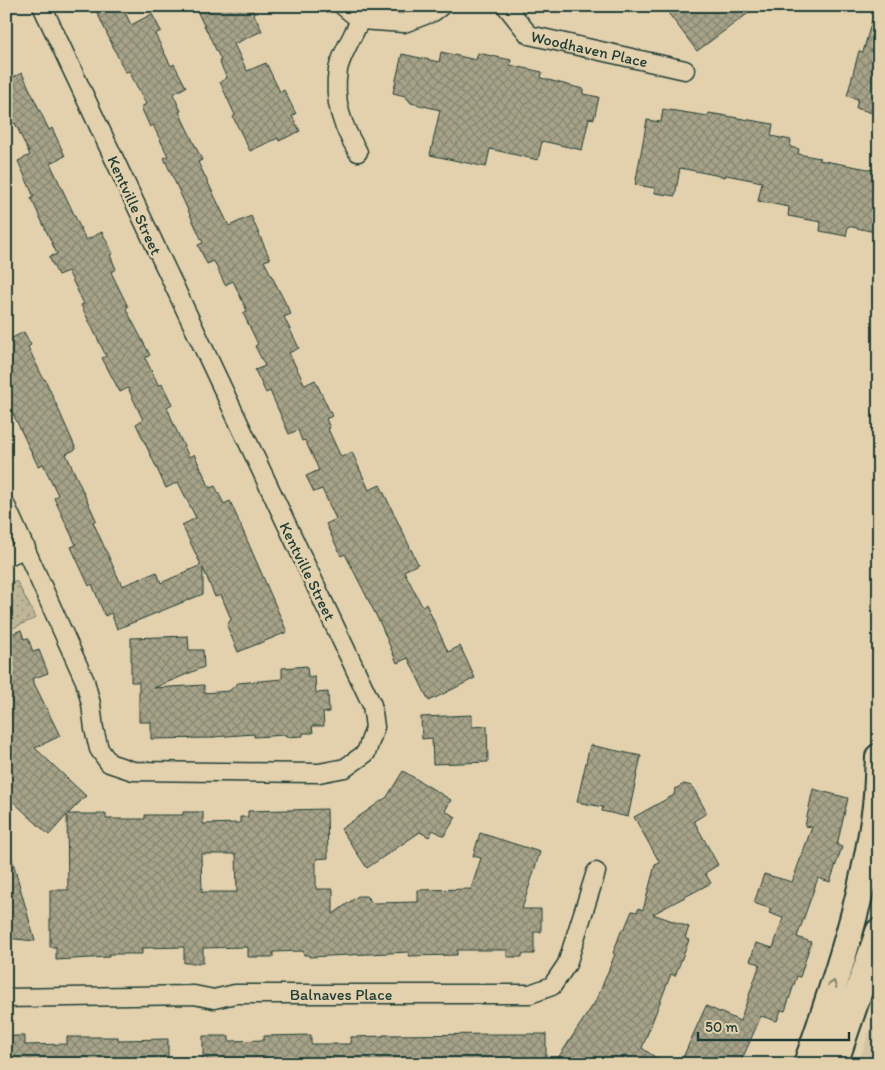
<svg xmlns="http://www.w3.org/2000/svg" width="885" height="1070" font-family="Itim,sans-serif">
<defs>
<pattern id="green-dots" width="8" height="8" patternUnits="userSpaceOnUse" patternTransform="scale(1.25)"><rect width="8" height="8" fill="#bfb698"/><path d="M2 2h.1M6 6h.1" fill="none" stroke="#9b957d" stroke-width="1.8" stroke-linecap="round"/></pattern>
<pattern id="building-cross-hatch" width="8" height="8" patternUnits="userSpaceOnUse" patternTransform="scale(1.25)"><rect width="8" height="8" fill="#a7a389"/><path d="M0 0l8 8M0 8l8-8" fill="none" stroke="#878671"/></pattern>
</defs>
<rect width="100%" height="100%" fill="#e3d1ae"/>
<filter id="ink" filterUnits="userSpaceOnUse"><feTurbulence type="fractalNoise" baseFrequency=".02" numOctaves="2"/><feDisplacementMap in="SourceGraphic" scale="10" xChannelSelector="R" yChannelSelector="G"/><feConvolveMatrix kernelMatrix="1 2 1 2 8 2 1 2 1" color-interpolation-filters="sRGB"/></filter>
<g filter="url(#ink)">
<path fill="#d1c3a3" d="M876,1013L879,1014V1064H858Z"/>
<path fill="url(#green-dots)" stroke="#6f7a66" d="M6,581L17,582L36,618L6,631Z"/>
<path fill="url(#building-cross-hatch)" stroke="#1f3d34" fill-rule="evenodd" d="M94,6H122L131,25L152,14L161,31L155,34L171,66L174,64L186,87L173,94L181,111L179,112L202,160L198,162L229,226L251,216L270,259L264,261L291,314L284,317L299,348L289,353L305,385L315,380L332,416L326,419L330,428L328,429L341,457L352,452L369,490L380,485L418,564L404,571L422,606L426,604L448,652L460,646L475,678L429,701L408,658L397,663L381,625L345,554L341,556L326,524L336,519L322,489L314,492L306,476L319,470L305,440L302,441L298,430L289,434L270,391L266,393L255,370L265,366L255,346L258,344L243,313L247,311L233,281L225,285L214,261L207,264L198,245L203,243L164,158L168,156L153,125L150,127L141,107L146,104L129,71L125,72Z
M212,6H250L262,31L234,44L247,71L266,63L280,92L284,90L296,114L292,116L300,131L279,141L278,138L250,151L233,117L235,115L220,82L227,78L219,61L221,60L198,13Z
M663,6H758L697,51Z
M874,13H879V115L856,108L858,99L847,96L859,51L863,52Z
M441,52L476,60L478,53L511,60L510,65L542,72L541,78L583,89V94L599,97L594,119L589,118L582,150L542,141L538,160L490,149L486,167L430,155L440,110L411,103L405,96L393,93L402,54L439,62Z
M22,73L49,130L52,128L65,156L50,163L86,240L102,232L113,254L110,255L116,269L111,272L128,307L126,309L150,355L145,358L159,386L162,384L172,404L167,407L174,425L189,457L194,454L210,488L215,486L224,504L230,501L287,632L238,652L227,626L231,619L221,595L215,597L203,568V594L117,629L111,613L105,616L92,584L89,586L71,547L76,545L54,498L58,495L43,464L38,466L6,399V341L24,332L31,345L28,347L44,380L45,379L76,449L66,454L96,520L93,522L122,586L157,572L161,583L201,565L182,525L196,518L178,482L166,488L136,424L143,420L128,388L120,392L102,358L106,356L81,305L84,304L68,271L58,275L49,257L57,254L31,198L34,197L18,161L30,155L15,123L6,127V80Z
M663,109L708,116L709,113L773,124L771,136L791,140L790,147L799,149L798,154L820,158L819,160L879,171V233L848,226L846,236L820,231L821,222L788,216L789,207L758,201L762,182L726,175L725,177L680,168L675,196L655,193V188L635,185L647,120L661,122Z
M21,630L24,639L28,638L33,652L39,650L48,673L32,679L60,736L35,748L86,796L68,814H106V819H145V815H183V812H203V824L240,823V817H248V811L327,809L328,858L316,859V889H333V914L358,896H366L373,903L418,902V890L471,889L481,858L473,856L480,833L540,852L522,909H541V932H534V954H522V957H507V950H457V955L409,956V952L309,957V955H304L303,951L273,952V957H248V947L203,948V963H184V947L142,948V954H109V957L56,960V947H50V890H68L67,815L49,835L6,795V636ZM201,854H236L237,892H202Z
M188,636L189,650H203L204,667L154,688L204,685V693L229,691L238,683L282,679V668L307,666L308,677H315L316,693L328,692L329,712L323,713L324,726H312L313,733H303V736L287,737L286,735L254,737V734L213,737V738L151,739V722H139V682H131V638Z
M472,715V727L487,726L488,762L433,764L432,738L422,739L421,717Z
M590,745L641,756L628,817L602,811L603,807L577,802Z
M403,771L451,800L445,811L456,817L444,836L433,830L429,837L420,832L367,868L341,829L387,797Z
M684,784L692,786L707,813L694,821L718,865L705,873L711,883L653,914L689,927L685,938L689,940L675,976L671,974L642,1048L665,1064H554L597,999L615,954L613,953L622,929L624,930L632,911L637,912L639,908L643,910L655,865L660,863L634,817L674,795L675,789Z
M813,789L848,798L837,845L842,847L830,882L818,878L797,937L811,942L800,977L797,976L785,1011L781,1010L777,1021L761,1016L740,1064H680L706,1006L740,1021L760,964L750,961L756,943L773,948L783,918L769,913L771,909L754,903L764,874L792,882L812,827L805,826Z
M11,855L35,941L6,938V856Z
M503,1034H546V1064H207V1058H203V1036H229V1041L264,1040V1036L311,1035V1044H351V1037L383,1036V1035Z
M6,1036H25V1045L67,1044V1037H118V1040L168,1039V1064H13V1058H6Z"/>
<g fill="none" stroke-linecap="round" stroke-linejoin="round">
<defs>
<path id="lane" d="M875,1064L879,1060"/>
<g id="street">
<path d="M343,6L360,20L404,23L433,12L441,6"/>
<path id="s1" d="M506,6L529,35L685,70"/>
<path d="M358,152C342,126 333,101 338,70C340,57 354,34 360,20"/>
<path d="M6,506L85,681L91,704L94,729L99,749L109,763L133,771L319,773L345,768L366,753L375,727L372,705L42,6"/>
<path d="M6,557L26,548"/>
<path id="s2" d="M6,998L194,995L214,999L235,994H530L552,986L567,964L596,872"/>
</g>
<path id="primary" d="M807,1064C836,980 865,894 876,806C878,790 878,773 879,757
M834,1064L879,932"/>
</defs>
<use href="#lane" stroke="#1f3d34" stroke-width="12"/>
<use href="#street" stroke="#1f3d34" stroke-width="21"/>
<use href="#primary" stroke="#1f3d34" stroke-width="30"/>
<use href="#lane" stroke="#e3d1ae" stroke-width="9"/>
<use href="#street" stroke="#e3d1ae" stroke-width="18"/>
<use href="#primary" stroke="#e3d1ae" stroke-width="26"/>
</g>
<defs><path id="oneway-chevron" d="M-2-3.5L2.5 0L-2 3.5" fill="none" stroke-width="1.6" stroke-linecap="round" stroke-linejoin="round" transform="scale(1.25)"/></defs>
<use stroke="#77806b" href="#oneway-chevron" transform="translate(833 984) rotate(-72)"/>
</g>
<g text-anchor="middle" stroke-width="5" stroke-linejoin="round" paint-order="stroke">
<g font-size="16" fill="#1f3d34" stroke="#e3d1ae">
<text dy="6" stroke="none"><textPath href="#s1" startOffset="99">Woodhaven Place</textPath></text>
<text transform="translate(135 205) rotate(65)" y="6">Kentville Street</text>
<text transform="translate(308 571) rotate(64)" y="6">Kentville Street</text>
<text dy="6" stroke="none"><textPath href="#s2" startOffset="336">Balnaves Place</textPath></text>
</g>
</g>
<rect width="885" height="1070" fill="none" stroke="#e3d1ae" stroke-width="25"/>
<rect x="12" y="12" width="860" height="1045" fill="none" stroke="#1f3d34" stroke-width="2" filter="url(#ink)"/>
<path d="M698 1032v8h151v-8" fill="none" stroke="#1f3d34" stroke-width="2.5"/>
<text x="705" y="1032" font-size="15" fill="#1f3d34" stroke="#e3d1ae" stroke-width="4" paint-order="stroke">50 m</text>
</svg>
